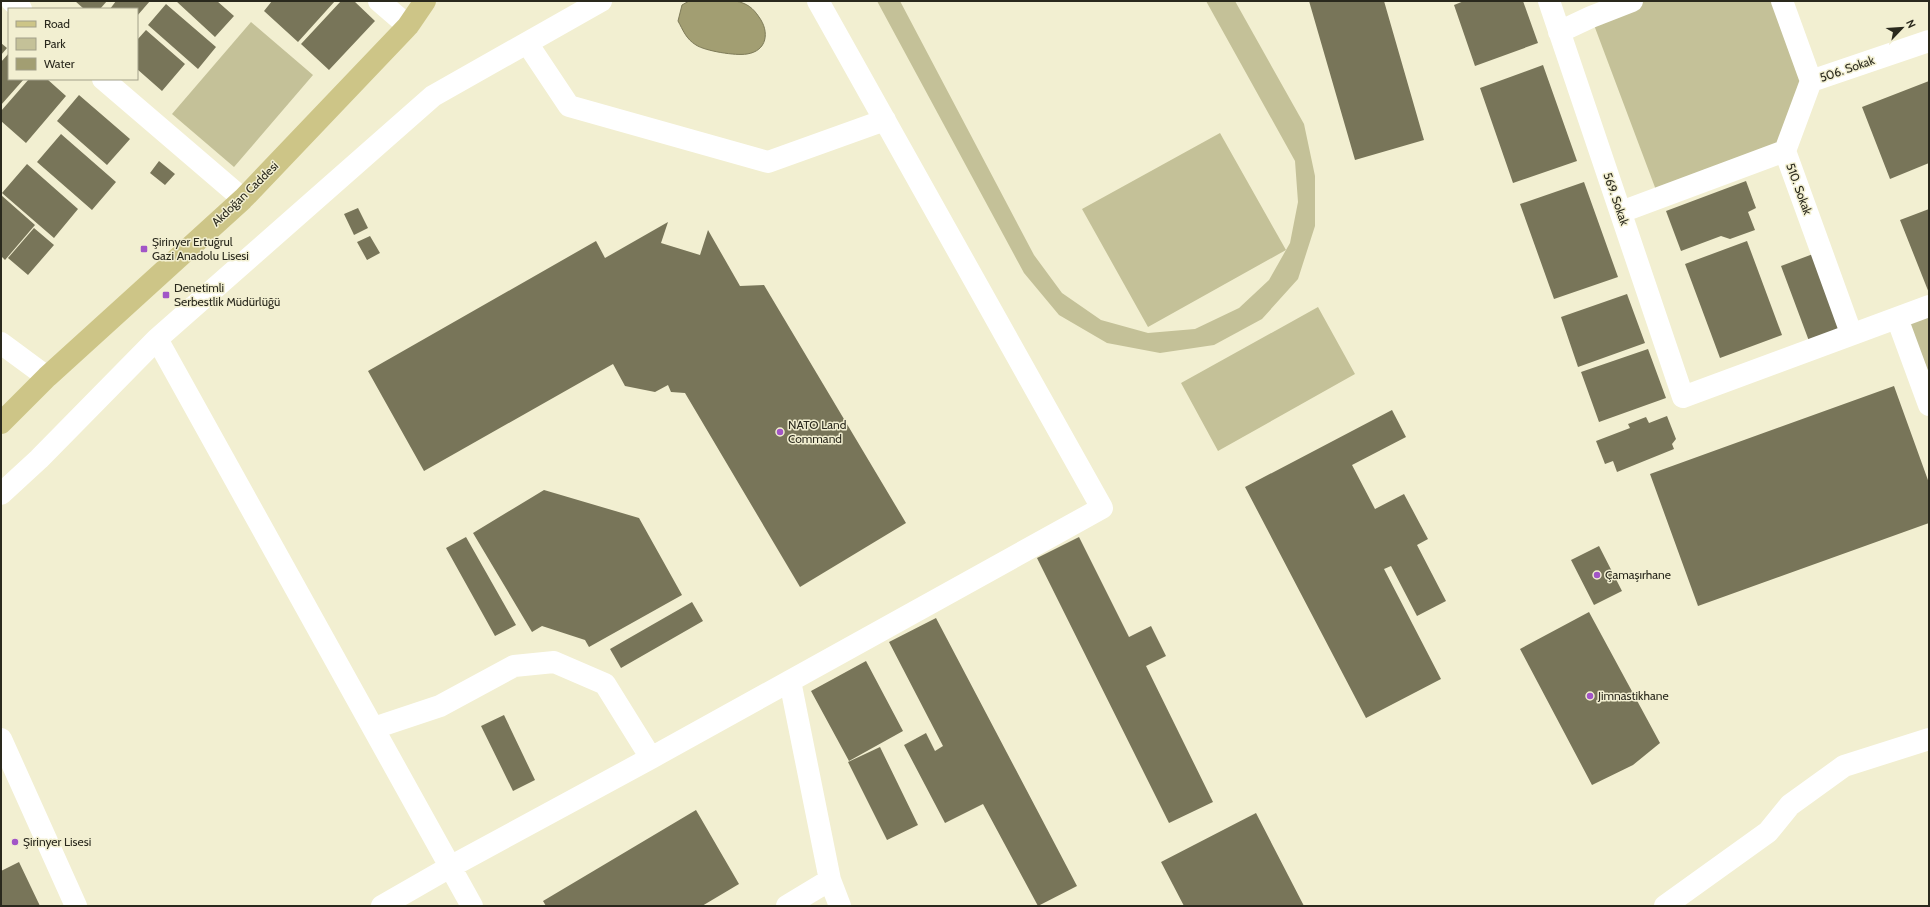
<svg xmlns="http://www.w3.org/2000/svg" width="1930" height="907" font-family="Cabin,sans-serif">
<rect width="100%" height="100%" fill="#f2efd1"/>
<path fill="#c4c198" d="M877,1H900L1034,255L1062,293L1101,320L1148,333L1195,329L1239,308L1269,280L1286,250L1148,327L1082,209L1220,133L1286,250L1290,243L1298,202L1295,161L1206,1H1235L1304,124L1315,176V226L1298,279L1262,319L1214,345L1160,353L1107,343L1059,315L1024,273Z
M1632,1H1782L1811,81L1785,151L1659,198L1591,17Z
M251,22L313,75L234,167L172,114Z
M1929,306V405L1897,318Z
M1318,307L1355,374L1218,451L1181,383Z"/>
<path fill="#a29e72" stroke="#7e7b58" d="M689,1C704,1 721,0 735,1C747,3 753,8 759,17C770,32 767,51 747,54C736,56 705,51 696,45C686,39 683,30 678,21L682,5Z"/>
<path fill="#787559" d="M75,1H107L100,9H84Z
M116,1H150L137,16V9H110Z
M176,1H217L234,16L215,37Z
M272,1H335L298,42L264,11Z
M341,1H354L375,21L329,70L301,44Z
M1309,1H1384L1424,140L1355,160Z
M1464,1H1523L1538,43L1475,66L1454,5Z
M166,4L216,47L198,69L148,25Z
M146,30L185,64L162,91L137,69V40Z
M1,43L7,48L1,55Z
M9,53V79H24L1,105V62Z
M1543,65L1577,161L1513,183L1480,88Z
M29,79H47L66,96L26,143L1,121V111Z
M1929,81V163L1890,179L1862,107Z
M79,95L130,139L107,165L57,121Z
M61,134L116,182L92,210L37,162Z
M159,161L175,174L165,185L150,173Z
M27,164L78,209L54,238L2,193Z
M1746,181L1756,208L1748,212L1755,230L1730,239L1721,236L1681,251L1666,211Z
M1584,182L1618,277L1554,299L1520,204Z
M1,195L35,225L5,260L1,256Z
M358,208L368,228L354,235L344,214Z
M1929,209V293L1900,220Z
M668,222L661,243L700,255L708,230L740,286L764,285L906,523L800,587L685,393L671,392L668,385L655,392L625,386L613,364L424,471L368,371L596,241L605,258Z
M34,228L54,245L28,275L8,258Z
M370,236L380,253L367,260L357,242Z
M1747,241L1782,335L1720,358L1685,264Z
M1813,254L1841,330L1809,341L1781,266Z
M1627,294L1645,343L1578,367L1561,317Z
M1648,349L1666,398L1599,422L1581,372Z
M1894,386L1929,483V523L1698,606L1650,474Z
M1392,410L1406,437L1352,465L1375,509L1404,494L1428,539L1417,545L1446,601L1417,616L1391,566L1384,569L1441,679L1366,718L1245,487Z
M1667,416L1676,439L1672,444L1674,449L1617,472L1613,461L1605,464L1596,441L1630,428L1628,424L1646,417L1649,423Z
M544,490L639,518L682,595L589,647L585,640L542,626L532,632L473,533Z
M466,537L516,625L495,636L446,548Z
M1079,537L1129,637L1151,626L1166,656L1146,666L1213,802L1169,823L1037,558Z
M1599,546L1622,591L1594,605L1571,560Z
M692,602L703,621L621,668L610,649Z
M1589,612L1660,743L1633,765L1592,785L1520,649Z
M936,618L1077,886L1038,906L983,804L945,823L904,745L926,733L935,751L943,746L889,642Z
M866,661L903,731L849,761L811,691Z
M504,715L535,780L513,791L481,726Z
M880,747L918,825L887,840L848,762Z
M696,810L739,884L702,906H546L543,901Z
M1256,813L1304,906H1184L1161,862Z
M19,862L40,906H1V871Z"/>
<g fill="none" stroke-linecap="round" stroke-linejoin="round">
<path stroke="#fff" stroke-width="22" d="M12,1L21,9
M379,1L408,26
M1549,1L1683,397L1929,306
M1782,1L1811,81L1785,151L1851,333
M1559,32L1591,17L1632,1
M527,43L569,106L768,162L885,120
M103,79L243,199
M1811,81L1929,41
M1621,212L1785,151
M1897,318L1929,405
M157,339L472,906
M1,343L47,377
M1,494L39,459L157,339L433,96L601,1
M790,681L830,880L840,906
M374,728L440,706L514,666L554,662L605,684L651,758
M1,739L76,906
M382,906L450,867L651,758L1102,508L818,1
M787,906L830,880
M1665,906L1768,832L1790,805L1844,766L1929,739"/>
<path stroke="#cdc587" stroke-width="22" d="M1,423L47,377L243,199L408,26L425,1"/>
</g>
<g fill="#a255c7" stroke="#f2efd1" stroke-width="1.5">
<rect x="140" y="245" width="8" height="8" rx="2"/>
<rect x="162" y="291" width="8" height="8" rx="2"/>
<circle cx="780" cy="432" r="4"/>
<circle cx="1597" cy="575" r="4"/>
<circle cx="1590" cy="696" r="4"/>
<circle cx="15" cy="842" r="4"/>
</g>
<g text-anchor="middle" stroke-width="3" stroke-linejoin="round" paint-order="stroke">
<g font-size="12" fill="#2a291d" stroke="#f2efd1">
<text transform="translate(1847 69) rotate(-19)" y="4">506. Sokak</text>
<text transform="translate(1799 189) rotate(70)" y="4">510. Sokak</text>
<text transform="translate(245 194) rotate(-44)" y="4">Akdoğan Caddesi</text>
<text transform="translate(1616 199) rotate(71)" y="4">569. Sokak</text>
</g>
<g font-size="12" fill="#2a291d" stroke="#f2efd1" text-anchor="start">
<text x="152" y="246">Şirinyer Ertuğrul<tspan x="152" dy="14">Gazi Anadolu Lisesi</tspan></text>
<text x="174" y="292">Denetimli<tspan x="174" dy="14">Serbestlik Müdürlüğü</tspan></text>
<text x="788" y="429">NATO Land<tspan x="788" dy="14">Command</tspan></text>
<text x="1605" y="579">Çamaşırhane</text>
<text x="1598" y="700">Jimnastikhane</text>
<text x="23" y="846">Şirinyer Lisesi</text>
</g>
</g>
<rect width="1930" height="907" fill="none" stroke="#2a291d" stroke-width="4"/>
<rect x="8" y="8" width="130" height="72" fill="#f2efd1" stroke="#a2a089"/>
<rect x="16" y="21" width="20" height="6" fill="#cdc587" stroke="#a2a089"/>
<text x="44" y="28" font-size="12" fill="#2a291d">Road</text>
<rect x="16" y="38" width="20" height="12" fill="#c4c198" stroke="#a2a089"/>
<text x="44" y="48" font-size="12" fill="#2a291d">Park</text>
<rect x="16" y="58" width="20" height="12" fill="#a29e72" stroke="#a2a089"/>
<text x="44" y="68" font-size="12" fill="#2a291d">Water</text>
<g transform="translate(1902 28) rotate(65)" stroke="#f2efd1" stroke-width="3" paint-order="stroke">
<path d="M0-3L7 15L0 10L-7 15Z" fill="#2a291d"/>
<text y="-6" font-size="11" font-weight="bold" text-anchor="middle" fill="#2a291d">N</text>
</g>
</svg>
